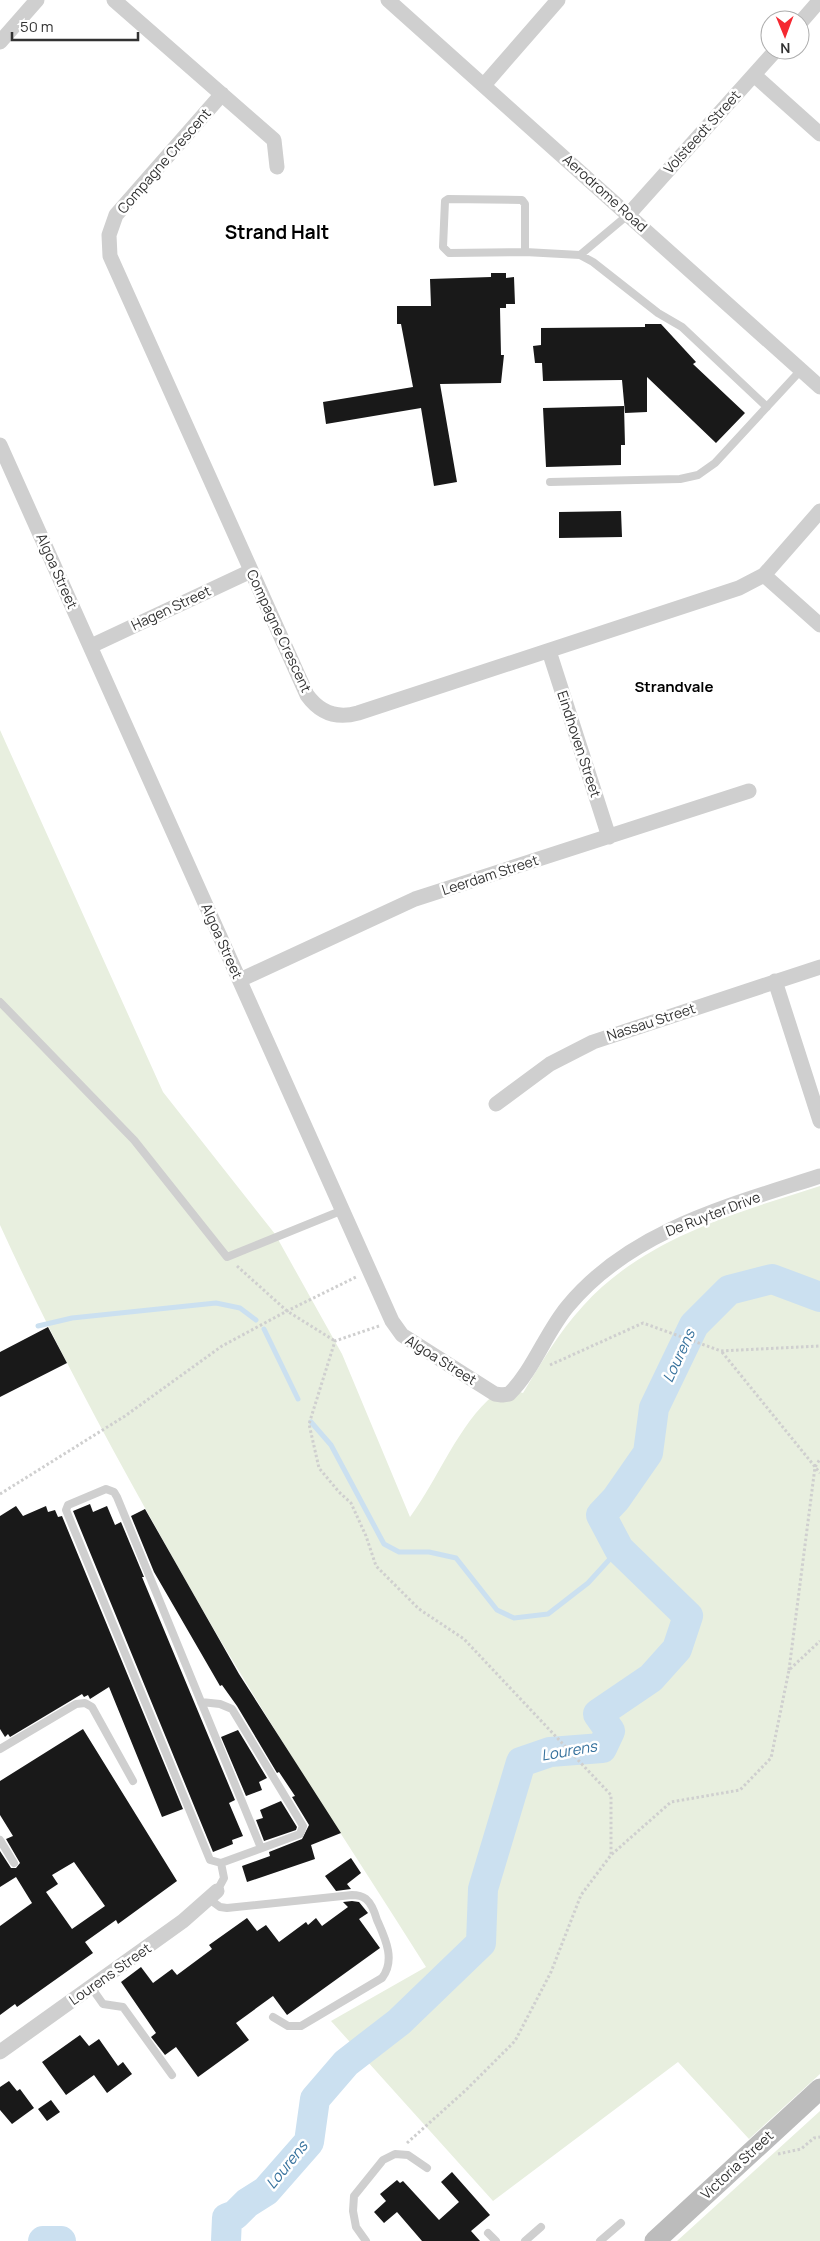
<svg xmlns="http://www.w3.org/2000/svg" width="820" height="2241" font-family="Manrope,sans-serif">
<rect width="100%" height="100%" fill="#fff"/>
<path fill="#e8efdf" d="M0,730L163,1092L275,1234L342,1354L410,1517C437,1481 459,1423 494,1395C502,1388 514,1390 523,1393C541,1363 559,1332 583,1306C644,1238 736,1213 820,1186V2074L749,2139L678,2062L493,2201L331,2021L426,1967C365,1870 301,1774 242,1676C208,1621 177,1565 145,1508C94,1416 44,1322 0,1225Z
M820,2111V2241H677Z"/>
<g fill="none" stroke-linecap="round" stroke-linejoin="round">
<path stroke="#cbe0f0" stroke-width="5" d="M38,1326L72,1318L216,1303L240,1308L256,1320
M264,1329L298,1399
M311,1422L331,1445L384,1544L399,1552H429L456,1558L497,1610L514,1618L548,1614L588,1583L619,1549"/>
<path stroke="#cbe0f0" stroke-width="30" d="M43,2241H61
M226,2241L227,2218L235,2215L247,2203L266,2191L309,2142L315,2099L346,2063L399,2022L481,1943L483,1889L521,1762L550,1752L602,1748L610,1731L598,1714L651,1678L677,1649L688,1616L619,1549L601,1515L616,1499L648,1453L654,1408L694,1325L729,1290L772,1279L820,1297"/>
</g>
<path fill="#191919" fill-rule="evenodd" d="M491,273H506V278L514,277L515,304H506V308H500L501,355H504L501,383L440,384L457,482L434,486L421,408L326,424L323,402L413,387L401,324H397V306H431L430,279L491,277Z
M645,324H661L696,362L693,364L745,413L716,443L647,377V412L625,413L622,380L543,381L542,363H535L533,346L541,345V328L645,327Z
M624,406L625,445H621V465L546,467L543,408Z
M621,511L622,537L559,538V512Z
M48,1327L67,1363L0,1397V1352Z
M90,1504L93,1512L107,1506L115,1525L121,1522L144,1577H142L235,1800L229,1803L243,1836L232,1840L233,1844L213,1852L73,1511Z
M16,1506L23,1516L46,1506L48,1512L55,1510L58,1517L62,1516L183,1809L162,1817L109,1687L90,1699L88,1695L84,1697L82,1694L10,1737L8,1734L5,1737L0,1729V1516Z
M145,1509L239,1674L341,1833L311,1845L315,1859L247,1882L242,1866L270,1856L269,1852L302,1839L309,1825L292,1797L295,1796L279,1772L277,1773L237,1706L222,1685L220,1686L154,1572L131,1516Z
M83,1729L177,1881L118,1924L116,1920L85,1942L93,1953L17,2007L15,2004L0,2015V1926L32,1903L16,1877L0,1887V1851L11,1868H16L20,1863L6,1839L13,1836L0,1815V1781ZM74,1862L105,1906L72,1929L46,1892L58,1884L52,1875Z
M238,1730L267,1778L259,1782L262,1790L246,1796L221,1737Z
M281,1801L297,1827L296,1830L264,1841L256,1820L263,1818L260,1810Z
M351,1858L361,1873L347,1884L351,1889L336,1891L325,1876Z
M352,1901L359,1902L368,1913L359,1919L380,1948L287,2015L273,1996L236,2023L249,2040L198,2077L176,2047L165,2055L151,2037L156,2033L121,1982L141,1967L153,1983L172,1969L177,1975L212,1949L209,1945L247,1918L257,1931L266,1925L279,1942L306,1922L308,1925L316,1918L322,1926L348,1907L343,1902Z
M80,2035L89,2046L99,2039L118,2066L123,2062L132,2074L107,2093L94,2075L66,2095L42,2062Z
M9,2081L17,2091L20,2089L34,2108L12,2124L0,2110V2087Z
M51,2100L60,2112L47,2121L38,2109Z
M452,2172L490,2215L471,2231L480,2241H422L397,2212L384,2223L374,2212L386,2201L380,2194L397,2180L400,2183L403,2181L439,2220L459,2202L441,2182Z"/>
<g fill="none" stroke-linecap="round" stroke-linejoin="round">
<path stroke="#cfcfcf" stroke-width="3" stroke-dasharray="2.5 2.5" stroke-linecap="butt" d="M237,1266L287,1311L335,1341
M379,1326L335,1341L309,1424L319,1468L339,1492L351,1503L366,1536L376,1566L419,1609L464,1639L611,1795V1855
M722,1352L820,1473
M550,1365L643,1323L721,1351L820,1346
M0,1494L125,1416L222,1346L287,1311L356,1277
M789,1670L815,1467L820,1459
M407,2143L466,2090L515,2041L551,1972L581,1895L611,1855L671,1802L740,1790L771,1758L789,1670L820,1641
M778,2154L801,2149L814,2138L820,2137"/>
<path stroke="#cfcfcf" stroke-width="8" d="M525,252V204L522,200L448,199L445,201L443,247L449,253L525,252L580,255L593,262L658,313L682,327L767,407
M580,255L629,214
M550,482L680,479L698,475L715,463L801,370
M0,1002L134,1140L227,1257L343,1210
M201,1702L220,1704L232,1709L303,1826L300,1834L221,1863L210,1860L66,1510L68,1505L106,1489L114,1492L117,1497L261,1848
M0,1749L76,1704L85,1703L92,1707L133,1781
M0,1840L14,1863
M217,1891L224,1878L221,1863
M209,1899L220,1907L227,1908L352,1895C357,1895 362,1896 366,1899C372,1904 375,1913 377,1920C385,1938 396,1960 382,1978L301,2026H288L273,2017
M91,1987L103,2004L123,2007L172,2075
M488,2233L496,2241
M366,2241L356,2227L353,2211L354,2196L383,2160L395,2154L408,2155L427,2168
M525,2241L541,2227
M600,2241L621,2223"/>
<path stroke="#cfcfcf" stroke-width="15" d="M114,0L274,140L277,167
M388,0L820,387
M800,23L820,0
M0,42L37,0
M754,75L820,134
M484,85L558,0
M222,94L116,215L109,235L110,256L307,695C320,713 337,719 358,713L739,588L764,575L820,511
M629,214L776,50
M0,445L392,1321L402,1335L495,1394L502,1395L509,1394C533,1371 546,1332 568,1306C631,1230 731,1205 820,1176
M764,575L820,625
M91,646L251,571
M549,651L609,837
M240,980L415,899L749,791
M775,981L820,1121
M496,1104L550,1064L593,1042L820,967
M0,2052L183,1921L217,1891"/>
<path stroke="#bcbcbc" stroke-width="21" d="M655,2241L820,2089"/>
</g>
<g text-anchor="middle" stroke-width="5" stroke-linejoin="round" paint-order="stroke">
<g font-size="14" fill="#323232" stroke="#fff">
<text transform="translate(702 132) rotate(-48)" y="5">Volsteedt Street</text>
<text transform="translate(164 161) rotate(-49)" y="5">Compagne Crescent</text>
<text transform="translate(605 193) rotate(42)" y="5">Aerodrome Road</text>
<text transform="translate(57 571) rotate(66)" y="5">Algoa Street</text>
<text transform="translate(171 608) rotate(-25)" y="5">Hagen Street</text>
<text transform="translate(279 631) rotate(65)" y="5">Compagne Crescent</text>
<text transform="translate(579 744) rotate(72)" y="5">Eindhoven Street</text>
<text transform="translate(490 875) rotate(-18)" y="5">Leerdam Street</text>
<text transform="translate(222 941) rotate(66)" y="5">Algoa Street</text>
<text transform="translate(651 1022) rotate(-18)" y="5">Nassau Street</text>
<text transform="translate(713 1214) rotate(-21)" y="5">De Ruyter Drive</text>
<text transform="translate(441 1360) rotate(32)" y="5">Algoa Street</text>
<text transform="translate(110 1974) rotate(-35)" y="5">Lourens Street</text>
<text transform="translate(737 2165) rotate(-43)" y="5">Victoria Street</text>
</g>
<g font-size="15" font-weight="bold" fill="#000" stroke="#fff">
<text x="674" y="692">Strandvale</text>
</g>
<g font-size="15" font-style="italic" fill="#37729d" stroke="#fff">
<text transform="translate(679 1356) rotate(-65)" y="5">Lourens</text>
<text transform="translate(569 1751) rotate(-10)" y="5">Lourens</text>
<text transform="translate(287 2165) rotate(-51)" y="5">Lourens</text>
</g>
<g font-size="19" font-weight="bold" fill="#000" stroke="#fff">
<text x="277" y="239">Strand Halt</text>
</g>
</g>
<g transform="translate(785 35) rotate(179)"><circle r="24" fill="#ffffff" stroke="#adadad"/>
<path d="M0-4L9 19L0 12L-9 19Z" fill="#f52831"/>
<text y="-8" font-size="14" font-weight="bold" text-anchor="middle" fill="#323232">N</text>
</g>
<path d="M12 32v8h126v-8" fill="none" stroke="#323232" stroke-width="2.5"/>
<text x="20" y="32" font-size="15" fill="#323232" stroke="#ffffff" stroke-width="4" paint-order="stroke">50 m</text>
</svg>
